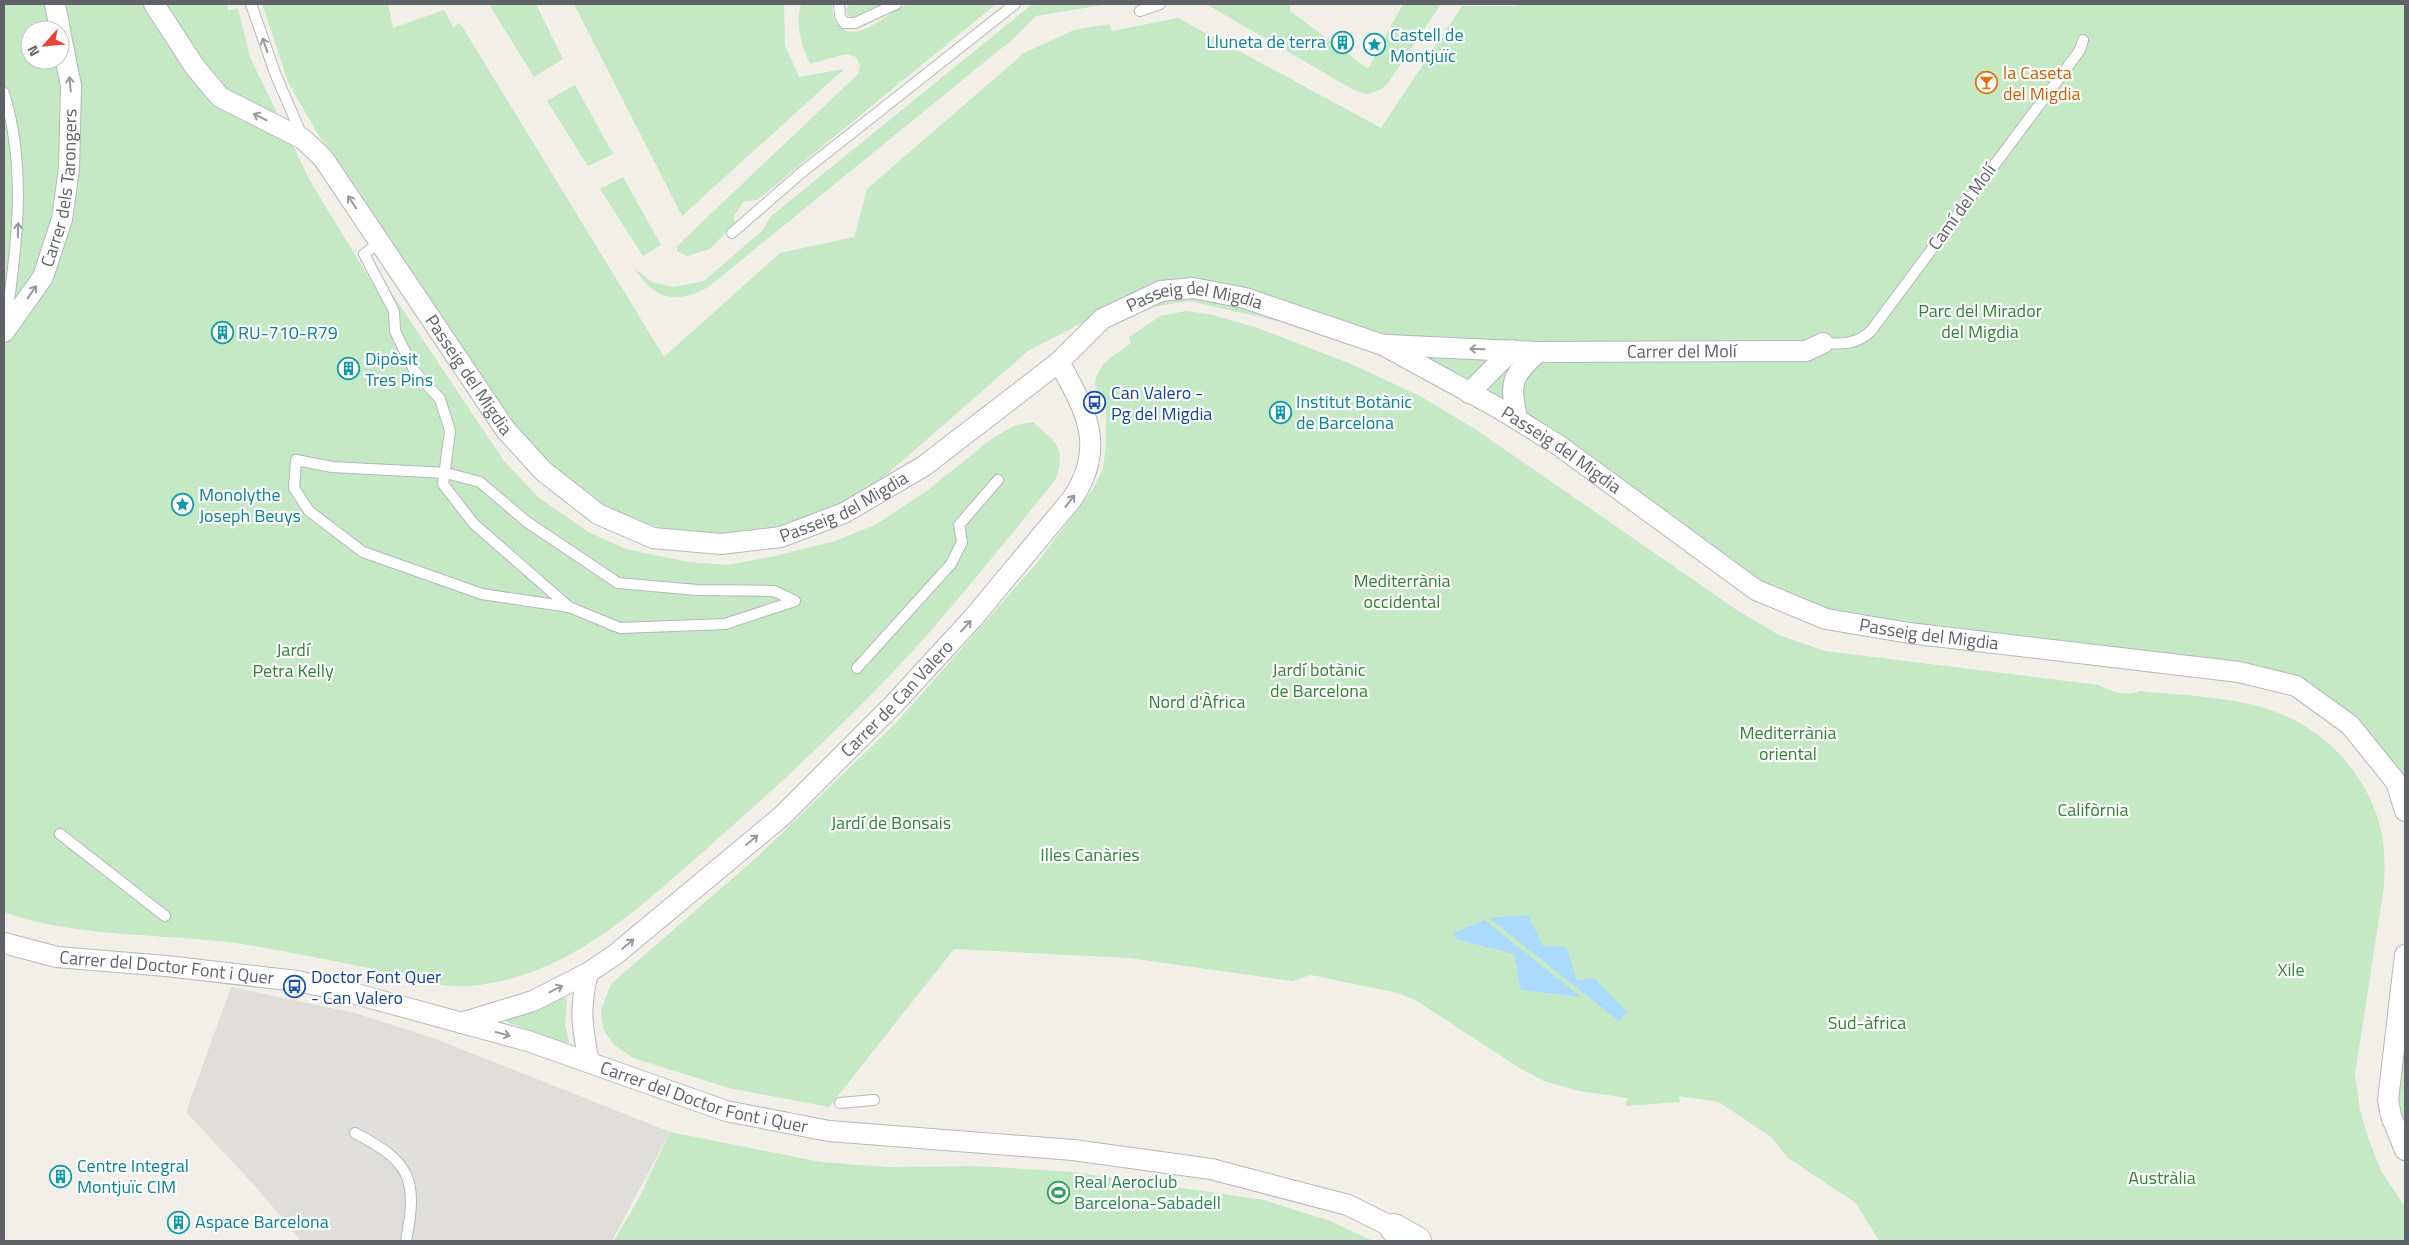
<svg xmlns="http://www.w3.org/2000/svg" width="2409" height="1245" font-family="'Titillium Web',sans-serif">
<rect width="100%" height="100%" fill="#f1efe8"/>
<path fill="#e0deda" d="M231,987L355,1013L436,1039L670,1132L612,1241H301L255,1186L186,1112Z"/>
<path fill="#c5e8c5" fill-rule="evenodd" d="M4,4H227L228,10L238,8L250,57L310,181L373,284L389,289L504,461L539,498L590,533L626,549L659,556L689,562L728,565L775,556L835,541L875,525L928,490L993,438L1016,425L1033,422C1056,443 1066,446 1056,479C1004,543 953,608 897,668C838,730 777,787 713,843C641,906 567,980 466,986C434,988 404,976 373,969C330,960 286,951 242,944C167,933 74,938 4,912ZM30,30H60V60H30Z
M262,4H388L393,28L444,10L453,27L460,23L664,357L780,253L854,237L867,189L1024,53L1074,30L1109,24L1112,31L1178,18L1381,128L1462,6H1517L1518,4H2405V811L2396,782L2296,686L1909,633L1756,590L1561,447L1383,345L1189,301L1095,316L1028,351L885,476L858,497L781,527L737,534L694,535L650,525L609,510L548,468L507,417L316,131L289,84Z
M495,4H536L563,59L534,77L490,6Z
M574,4H784L785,45L799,77L844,69L682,216Z
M801,4H833C831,12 833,19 838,25C860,48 890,6 911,4C938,1 968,4 996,4L757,200L744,201L734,216L735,223L710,249L687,256L677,251V246L858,74L860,65L856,57L846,54L810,64C801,44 795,26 801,4Z
M849,4H882L857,18C850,18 848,16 846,10Z
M1036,4H1109L1036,16L1014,38L707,288C673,305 655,299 634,268L652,282L673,287L704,281L763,230L770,217L1030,6Z
M1206,4H1290V11L1368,69L1403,4H1441L1388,83L1382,89L1367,94L1352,89Z
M575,85L613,154L588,166L547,101Z
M623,177L661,245L643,256L600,189Z
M1186,311L1213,315L1258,328L1351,364L1420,396L1475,429L1737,610L1779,635L1825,651L2098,685C2114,692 2124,697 2140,691C2184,696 2234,696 2276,712C2327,731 2369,777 2381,830C2385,849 2385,868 2384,887L2355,1074L2360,1110L2368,1137L2381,1171L2405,1207V1241H1879L1856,1203L1788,1158L1771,1137L1719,1102L1679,1096L1680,1102L1625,1106L1628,1098L1579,1091L1544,1081L1518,1067L1417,1001L1398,993L1311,975L1292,981L1129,958L954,949L829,1107L729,1088L633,1058L614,1045L603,1029L601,1010L611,984L757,857L896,723L1036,564L1093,489L1103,469L1106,445V411L1095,385L1096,377L1104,363L1131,343L1129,337L1160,316Z
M2405,955V1150L2391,1116Z
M563,997L567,1000L565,1025L569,1042L565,1044L507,1022L504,1018Z
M670,1132L821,1162L887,1167L976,1166L1073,1172L1264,1200L1330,1221L1373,1241H614L639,1198Z"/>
<path fill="#aadaff" d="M1528,915L1543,946L1566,947L1577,981L1594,978L1626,1011L1619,1021L1489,918Z
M1484,920L1581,997L1521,990L1514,954L1456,939L1454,933Z"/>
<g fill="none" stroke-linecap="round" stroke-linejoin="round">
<defs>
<path id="lane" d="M251,4L275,73L302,136
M839,4L840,16L844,23H855L896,4
M1140,11L1160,4
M4,93C27,168 17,246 6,322
M732,233L801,173L1015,4
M379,243L364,254L394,311L395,331L415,372L440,399L450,431L443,484L474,524L569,607L620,628L725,624L795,601L774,591L697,590L618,583L527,522L480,482L446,473L332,467L296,460L294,488L309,511L363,552L482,594L569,607
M1823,343C1842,344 1856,345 1871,331L2080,50L2083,40
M857,668L951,564L962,542L959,525L998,480
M60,834L165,916
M840,1103L874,1100
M355,1133C411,1162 418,1179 406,1241"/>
<g id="street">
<path d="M55,4L60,30"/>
<path id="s1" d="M154,4L195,67L220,97L303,139L323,158L505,429L543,471L598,514L653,538L721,544L781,537L844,513L924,466L1059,362L1102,319L1161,291L1193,288L1245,298L1383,345L1502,410L1561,447L1756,590L1826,619L1909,633L2239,672L2296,686L2350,725L2396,782L2405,811"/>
<path id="s2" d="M4,332L43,277L62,219L69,169L71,86L60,31"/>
<path id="s3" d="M1387,345L1538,352L1806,351L1823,343"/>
<path d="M1469,393L1512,350"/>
<path d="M1517,419C1510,382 1510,378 1538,352"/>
<path id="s4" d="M4,943L57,957L166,966L297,981L345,991L528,1041L726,1111L829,1131L1073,1150L1211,1169L1348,1205L1394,1228L1399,1239"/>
<path d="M2405,955L2388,1100L2391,1116L2405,1150"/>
<path d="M588,973C579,1008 582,1027 589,1062"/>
<path id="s5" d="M461,1023L533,1001L588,973L616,954L782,816L893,705L973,618L1072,499C1107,447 1086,411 1059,362"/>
</g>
<path id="secondary" d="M1394,1228L1417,1241"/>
</defs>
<use href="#lane" stroke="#b5b8bc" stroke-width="12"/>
<use href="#street" stroke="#b5b8bc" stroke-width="22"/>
<use href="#secondary" stroke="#b6babf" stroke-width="30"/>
<use href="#lane" stroke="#fff" stroke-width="10"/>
<use href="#street" stroke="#fff" stroke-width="20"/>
<use href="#secondary" stroke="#fff" stroke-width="28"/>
</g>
<defs><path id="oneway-shaft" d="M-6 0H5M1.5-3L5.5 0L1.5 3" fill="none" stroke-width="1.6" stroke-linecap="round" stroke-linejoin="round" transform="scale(1.25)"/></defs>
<g stroke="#979a9d">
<use href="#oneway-shaft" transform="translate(265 45) rotate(-109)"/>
<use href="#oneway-shaft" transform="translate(70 84) rotate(-96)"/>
<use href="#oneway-shaft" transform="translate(260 117) rotate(-153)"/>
<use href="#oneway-shaft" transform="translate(352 202) rotate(-123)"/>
<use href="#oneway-shaft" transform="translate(18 230) rotate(-89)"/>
<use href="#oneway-shaft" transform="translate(32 292) rotate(-55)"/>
<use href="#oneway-shaft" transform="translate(1477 349) rotate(-178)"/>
<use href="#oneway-shaft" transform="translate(1070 501) rotate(-52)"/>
<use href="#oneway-shaft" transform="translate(966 626) rotate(-47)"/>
<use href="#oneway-shaft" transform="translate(752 840) rotate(-40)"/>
<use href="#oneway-shaft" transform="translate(628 944) rotate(-40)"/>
<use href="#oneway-shaft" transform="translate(556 989) rotate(-27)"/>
<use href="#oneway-shaft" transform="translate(503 1034) rotate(15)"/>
</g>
<defs>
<symbol id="building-ring" viewBox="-11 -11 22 22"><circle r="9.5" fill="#fff" stroke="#0f9aa8" stroke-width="1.5"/><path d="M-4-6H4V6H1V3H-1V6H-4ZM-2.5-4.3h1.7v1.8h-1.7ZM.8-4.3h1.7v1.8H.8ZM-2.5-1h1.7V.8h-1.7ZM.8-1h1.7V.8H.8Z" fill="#0f9aa8"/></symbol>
<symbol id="sight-ring" viewBox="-11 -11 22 22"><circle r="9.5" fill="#fff" stroke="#0f9aa8" stroke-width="1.5"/><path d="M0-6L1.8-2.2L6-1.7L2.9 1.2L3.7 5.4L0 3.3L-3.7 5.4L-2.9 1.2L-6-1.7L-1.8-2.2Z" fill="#0f9aa8"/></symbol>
<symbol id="bar-ring" viewBox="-11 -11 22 22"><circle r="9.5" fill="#fff" stroke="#e8710a" stroke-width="1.5"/><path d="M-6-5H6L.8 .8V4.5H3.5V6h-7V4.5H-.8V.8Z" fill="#e8710a"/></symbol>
<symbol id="bus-ring" viewBox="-11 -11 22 22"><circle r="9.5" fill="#fff" stroke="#1a4fb4" stroke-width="1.5"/><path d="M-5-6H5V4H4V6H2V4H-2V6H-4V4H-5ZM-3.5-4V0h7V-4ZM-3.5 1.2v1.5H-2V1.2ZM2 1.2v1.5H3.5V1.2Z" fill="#1a4fb4"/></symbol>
<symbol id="stadium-ring" viewBox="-11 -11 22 22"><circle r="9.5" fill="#fff" stroke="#2e9e5b" stroke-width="1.5"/><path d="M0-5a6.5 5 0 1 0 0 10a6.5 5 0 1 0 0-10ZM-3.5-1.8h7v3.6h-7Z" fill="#2e9e5b"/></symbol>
</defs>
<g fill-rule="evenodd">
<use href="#building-ring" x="1330" y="30" width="25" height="25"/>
<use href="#sight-ring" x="1362" y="32" width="25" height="25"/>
<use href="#bar-ring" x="1974" y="70" width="25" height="25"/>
<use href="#building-ring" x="210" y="320" width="25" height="25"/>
<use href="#building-ring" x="336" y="356" width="25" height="25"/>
<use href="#bus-ring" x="1082" y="390" width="25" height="25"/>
<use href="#building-ring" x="1268" y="400" width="25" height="25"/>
<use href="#sight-ring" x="170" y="492" width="25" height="25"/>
<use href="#bus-ring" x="282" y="974" width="25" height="25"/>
<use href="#building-ring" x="48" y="1164" width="25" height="25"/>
<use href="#stadium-ring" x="1046" y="1180" width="25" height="25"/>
<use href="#building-ring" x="166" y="1210" width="25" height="25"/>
</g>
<g text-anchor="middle" stroke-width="4.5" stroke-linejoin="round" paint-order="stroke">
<g font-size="18" fill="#0d838f" stroke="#fff" text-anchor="start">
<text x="1390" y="41">Castell de<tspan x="1390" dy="21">Montjuïc</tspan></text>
<text x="1326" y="48" text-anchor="end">Lluneta de terra</text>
<text x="238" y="339">RU-710-R79</text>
<text x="365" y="365">Dipòsit<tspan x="365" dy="21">Tres Pins</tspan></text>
<text x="1296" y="408">Institut Botànic<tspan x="1296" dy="21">de Barcelona</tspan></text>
<text x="199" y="501">Monolythe<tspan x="199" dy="21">Joseph Beuys</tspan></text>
<text x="77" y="1172">Centre Integral<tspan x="77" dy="21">Montjuïc CIM</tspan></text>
<text x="195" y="1228">Aspace Barcelona</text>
</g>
<g font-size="18" fill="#c56008" stroke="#fff" text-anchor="start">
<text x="2003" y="79">la Caseta<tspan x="2003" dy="21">del Migdia</tspan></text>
</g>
<g font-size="18" fill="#5f6368" stroke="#fff">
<text dy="6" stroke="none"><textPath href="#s2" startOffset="159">Carrer dels Tarongers</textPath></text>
<text transform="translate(1962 207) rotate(-54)" y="6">Camí del Molí</text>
<text dy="6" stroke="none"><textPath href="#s1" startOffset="1366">Passeig del Migdia</textPath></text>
<text dy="6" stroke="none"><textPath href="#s3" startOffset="295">Carrer del Molí</textPath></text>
<text dy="6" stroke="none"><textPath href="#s1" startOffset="496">Passeig del Migdia</textPath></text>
<text dy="6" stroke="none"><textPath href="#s1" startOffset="1771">Passeig del Migdia</textPath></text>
<text dy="6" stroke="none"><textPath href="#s1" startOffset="946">Passeig del Migdia</textPath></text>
<text dy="6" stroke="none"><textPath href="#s1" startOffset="2191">Passeig del Migdia</textPath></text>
<text dy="6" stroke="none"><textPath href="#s5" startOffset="551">Carrer de Can Valero</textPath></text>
<text dy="6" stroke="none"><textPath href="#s4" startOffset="165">Carrer del Doctor Font i Quer</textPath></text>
<text dy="6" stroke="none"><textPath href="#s4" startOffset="720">Carrer del Doctor Font i Quer</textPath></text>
</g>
<g font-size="18" fill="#348238" stroke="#fff">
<text x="1980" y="317">Parc del Mirador<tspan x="1980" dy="21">del Migdia</tspan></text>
<text x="1402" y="587">Mediterrània<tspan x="1402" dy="21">occidental</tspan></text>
<text x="293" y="656">Jardí<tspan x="293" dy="21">Petra Kelly</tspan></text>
<text x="1319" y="676">Jardí botànic<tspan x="1319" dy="21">de Barcelona</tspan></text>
<text x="1197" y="708">Nord d'Àfrica</text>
<text x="1788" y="739">Mediterrània<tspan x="1788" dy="21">oriental</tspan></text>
<text x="2093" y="816">Califòrnia</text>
<text x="891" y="829">Jardí de Bonsais</text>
<text x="1090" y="861">Illes Canàries</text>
<text x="2291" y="976">Xile</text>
<text x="1867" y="1029">Sud-àfrica</text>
<text x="2162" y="1184">Austràlia</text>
</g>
<g font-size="18" fill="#164399" stroke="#fff" text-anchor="start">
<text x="1111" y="399">Can Valero -<tspan x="1111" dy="21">Pg del Migdia</tspan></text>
<text x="311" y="983">Doctor Font Quer<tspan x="311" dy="21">- Can Valero</tspan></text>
</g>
<g font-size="18" fill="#27864d" stroke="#fff" text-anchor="start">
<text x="1074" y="1188">Real Aeroclub<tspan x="1074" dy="21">Barcelona-Sabadell</tspan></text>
</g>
</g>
<rect width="2409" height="1245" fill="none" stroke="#5f6368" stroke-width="10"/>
<g transform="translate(45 45) rotate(243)"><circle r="24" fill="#ffffff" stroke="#bfc1c3"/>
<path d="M0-4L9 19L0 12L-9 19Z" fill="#ea4335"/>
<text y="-8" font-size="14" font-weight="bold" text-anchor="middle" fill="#5f6368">N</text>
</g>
</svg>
